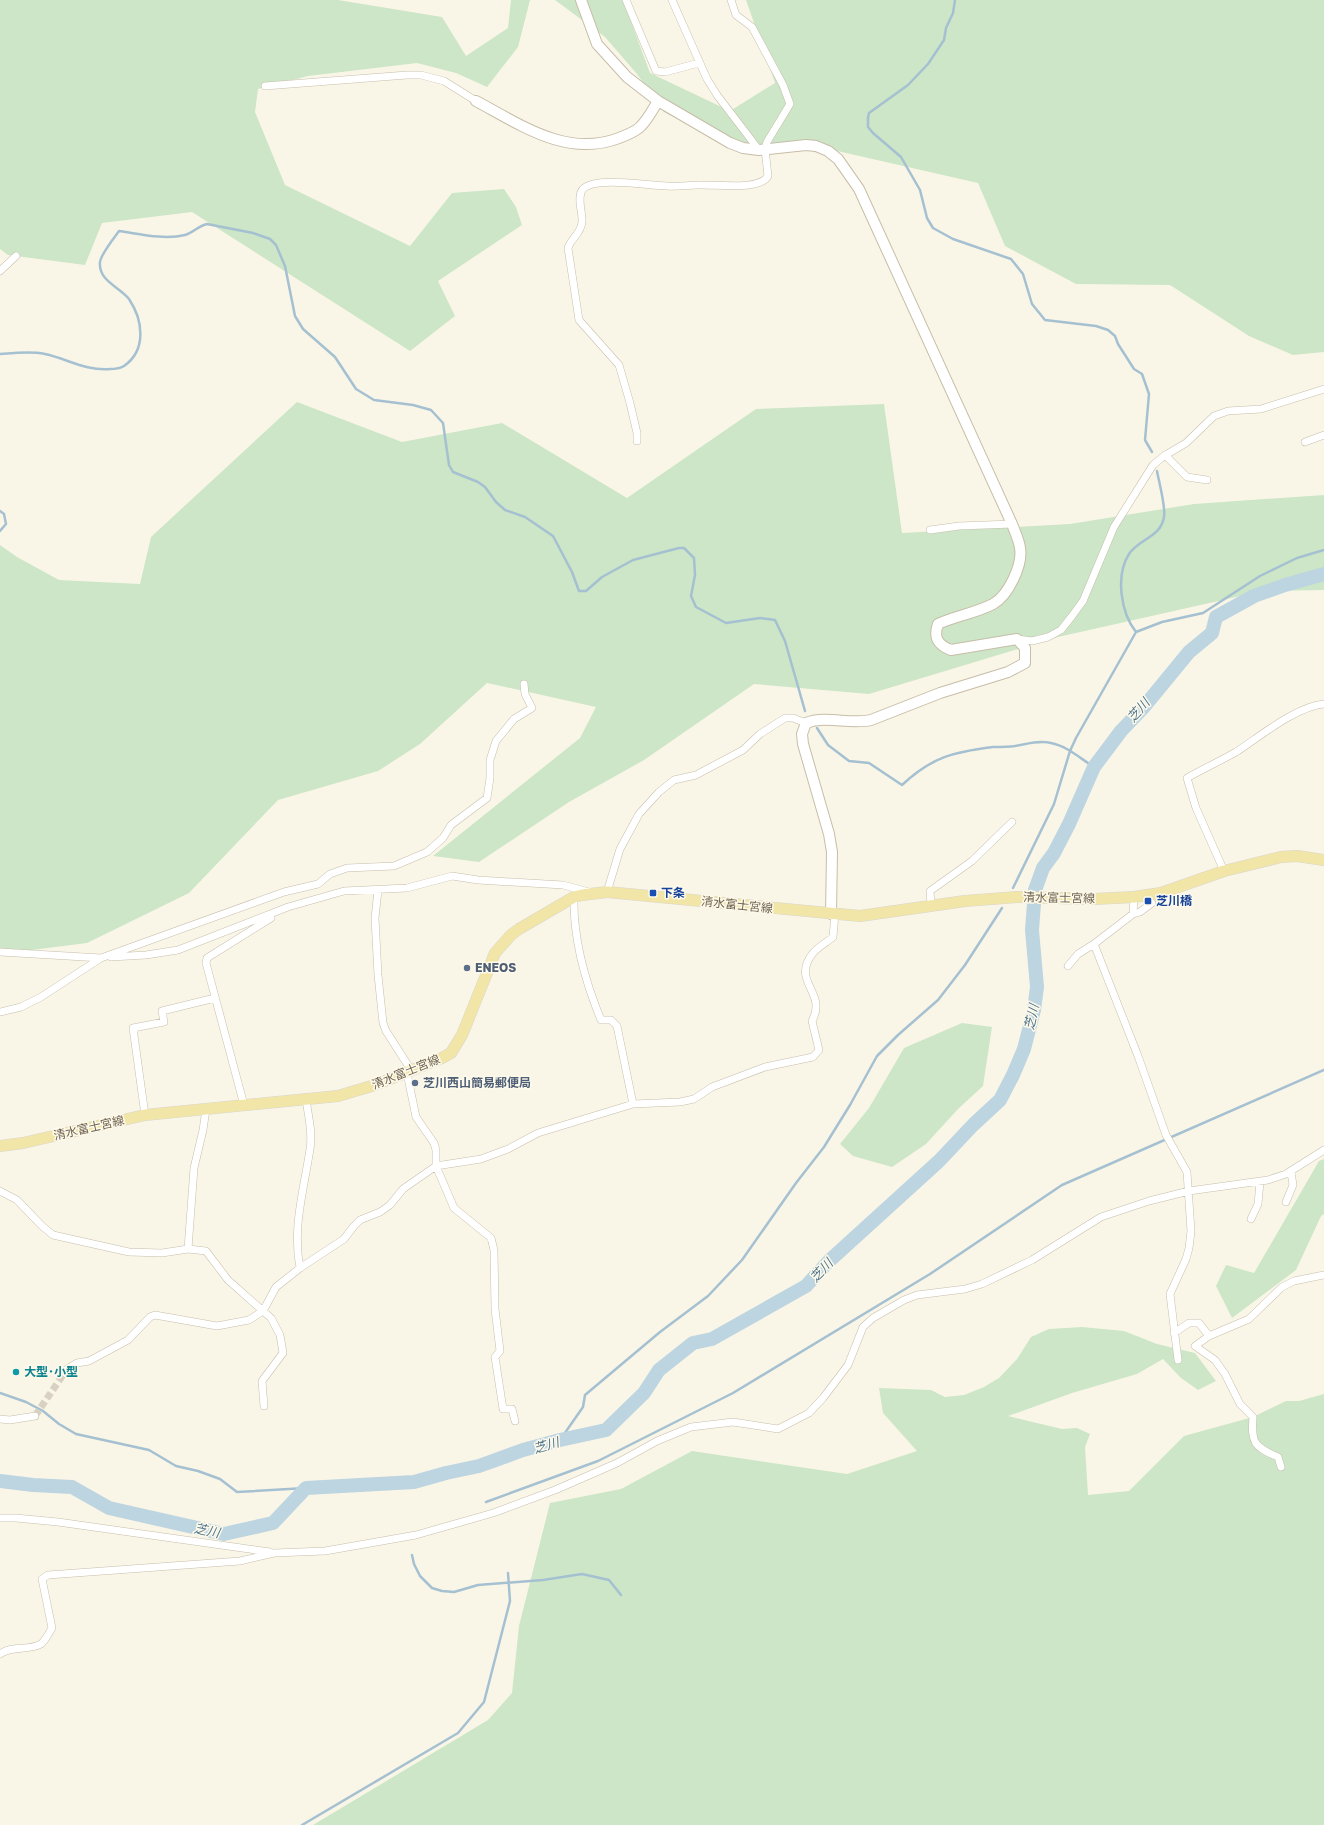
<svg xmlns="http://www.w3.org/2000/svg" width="1324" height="1825" font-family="'Golos Text','Noto Sans JP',sans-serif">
<rect width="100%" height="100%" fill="#faf6e7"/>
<path fill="#cce6c7" d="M0,0H338L442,17L466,56L508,28L511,0H530L518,47L487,87L456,73L417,63L308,76L258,89L255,112L285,185L410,246L452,193L504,189L516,207L522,225L438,281L455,316L410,351L192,212L102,223L85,265L8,255L0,249Z
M555,0H623L650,73L730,111L775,83L746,0H1324V352L1293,355L1249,336L1170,285L1076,284L1005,246L978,183L833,150L729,145L664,112L637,74L605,37Z
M297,402L402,442L502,423L627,498L756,409L884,404L902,533L1070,524L1194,504L1324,495V590L1263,591L1058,637L869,694L754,684L644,760L569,802L479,862L433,856L580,738L596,707L487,683L420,744L378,771L278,800L189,893L87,943L0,954V545L17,557L59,580L140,584L151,537Z
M962,1023L992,1027L983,1086L958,1109L926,1144L892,1167L853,1156L840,1144L869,1108L904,1048Z
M1324,1159V1214L1321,1216L1296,1270L1232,1318L1216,1286L1226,1265L1254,1273L1319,1161Z
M1082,1327L1124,1331L1157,1344L1195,1353L1216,1381L1198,1390L1181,1378L1163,1359L1137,1374L1072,1393L1008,1416L1062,1429L1077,1428L1090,1434L1085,1447L1088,1495L1129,1491L1184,1436L1253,1417L1286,1401H1299L1324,1394V1825H313L488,1720L512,1693L519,1626L550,1503L621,1489L692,1451L847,1474L917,1451L883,1413L879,1388L931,1390L945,1397L964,1395L984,1387L999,1378L1017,1359L1031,1337L1049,1329Z"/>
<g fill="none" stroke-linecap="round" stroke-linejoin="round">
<path stroke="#a5c0d1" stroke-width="2.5" d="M955,0L953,13L946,28L944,40L928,64L908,85L869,113L868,118V127L873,133L901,157L920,190L927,218L933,228L953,239L1011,259L1023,274L1032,304L1045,320L1096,326L1108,330L1115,336L1118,344L1134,369L1142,374L1149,394L1145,440L1152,452
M0,354C15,353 30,351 45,354C68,359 85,371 110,369C115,369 119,369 124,366C147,350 143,320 129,299C120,287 98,281 100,262C101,254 114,238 119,231C140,234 164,240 185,235C193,233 198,226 207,224L253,233L270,239L276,245L285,266L295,316L303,329L335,357L356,389L374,400L413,405L431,410L443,423L449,465L453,472L478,482L485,487L496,502L505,510L525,517L553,536L572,572L579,591H586L602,577L633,560L679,548H684L694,558L695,575L691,596L696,607L726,623L760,618L775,620L785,641L805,711
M0,511L4,514L6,524L0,531
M1136,632C1121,613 1115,576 1129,554C1139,539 1161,537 1164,517C1166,508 1159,482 1157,471
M817,728L828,745L849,761L869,763L902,785C932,757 953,752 993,747C1000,747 1008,747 1015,746C1027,744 1039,740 1051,743C1067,746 1081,759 1094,767
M1013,888L1054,804L1070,751L1076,738L1136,632L1162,622L1203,613L1260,576L1297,558L1324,550
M0,1393L26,1402L43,1411L59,1424L76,1434L149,1450L176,1466L198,1471L220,1479L237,1492L306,1488
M560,1440L583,1407L585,1395L660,1332L708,1296L742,1260L796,1183L824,1147L850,1105L877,1056L898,1035L938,1000L965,965L1002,908
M486,1502L598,1461L733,1393L930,1274L1062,1185L1324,1070
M412,1555L414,1564L420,1576L432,1588L442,1591L454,1592L478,1585L543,1580L582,1574L609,1580L621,1595
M302,1825L458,1733L484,1702L510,1601L508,1573"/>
<path stroke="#bdd4e1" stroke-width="14" d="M0,1481L33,1485L72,1487L109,1508L224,1534L273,1523L306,1488L414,1482L446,1473L479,1466L523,1450L560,1440L606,1430L644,1393L659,1370L693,1343L712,1339L806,1286L829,1261L939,1161L973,1125L1000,1100L1013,1075L1024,1049L1034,1010L1037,987L1032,930L1035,890L1043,868L1054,853L1069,824L1094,767L1121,731L1143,708L1189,652L1212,633L1216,617L1254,596L1285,585L1324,574"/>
<path stroke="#d8d1c1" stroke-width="7" stroke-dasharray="7 3.5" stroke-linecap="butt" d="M35,1416L67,1369"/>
<defs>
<path id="street" d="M626,0L656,71L665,72L699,63
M672,0L707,79L717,95L759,150
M265,86L407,75H421L444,81L476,101
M0,271L16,256
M637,441V433L630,403L619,365L579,320L568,248C571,238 581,234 582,222C583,213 576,197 583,189C596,176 649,186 667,186C678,187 688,185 698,185C714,184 760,191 768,176L765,149L767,142L790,104L783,85L752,27L736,15L731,0
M1305,442L1324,435
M1165,455L1187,477L1207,480
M930,530L959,526L1012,524
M1017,639L1032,641L1048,637L1061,630L1072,616L1083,601L1114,527L1153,465L1164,456L1186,443L1214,416L1228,411L1261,409L1324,389
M1224,871L1196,808L1187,778C1203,769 1220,761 1236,752C1259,737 1297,706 1324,704
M378,890L375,918L378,975L383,1023L386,1031L411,1070
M607,892L620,849L639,814L659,792L674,780L696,775L743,750L760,734L785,718H793L806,723
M574,897C573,940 585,981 601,1020H611L617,1026L633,1104
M931,905L930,891L972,861L1012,822
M1133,914L1140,912L1152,903
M1094,944L1138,1056L1166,1135L1187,1172L1191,1231L1189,1248L1186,1259L1170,1294L1178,1360
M0,952L101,958
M111,957L146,955L178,950L288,907L344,891L407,888L452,876L478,880L563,885L589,892
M1068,966L1078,954L1094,944L1133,914L1134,897
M0,1012L21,1007L41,997L101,958L284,892L318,884L330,874L347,868L394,866L427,852L443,838L451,825L487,798L490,778V760L496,741L514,719L532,708L525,694L524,684
M407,1073L416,1117L434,1143L436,1150V1166L454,1208L491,1238L494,1250L495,1309L500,1351L495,1357L503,1409H512L515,1421
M244,1105L206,963L207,958L271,918
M145,1115L133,1028L164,1022L162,1011L215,998
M0,1191L17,1200L42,1226L53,1235L129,1252L162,1253L188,1249L206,1251L228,1280L271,1318L280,1335L283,1353L262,1381L264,1406
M1286,1202L1293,1185L1291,1172
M1251,1219L1258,1204L1260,1182
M188,1249L194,1168L203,1130L206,1109
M300,1268C292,1228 304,1189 310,1149C313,1133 308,1115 306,1099
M1174,1333L1189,1323H1199L1209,1336
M67,1369L77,1363L89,1361L128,1340L150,1317L155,1315L217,1326L249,1320L263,1311L276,1287L300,1268L344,1239L354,1226L360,1220L380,1212L390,1205L403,1189L436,1166L481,1159L508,1149L538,1133L633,1104L680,1102L694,1099L712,1087L765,1067L813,1057L819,1050L812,1021C828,992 790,982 813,953C818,947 827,942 833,937L835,914
M0,1419L10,1420L35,1416
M1281,1467L1278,1457C1254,1447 1251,1443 1253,1417L1240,1404L1225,1374L1215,1360L1195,1346L1209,1336L1249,1319L1282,1287L1294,1281L1324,1275
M0,1518H16L58,1522L270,1552
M0,1654C12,1645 28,1651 41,1644C45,1641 49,1633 52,1628L42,1579L48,1575L240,1561L274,1553L325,1551L416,1535L493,1513L555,1490L617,1463L657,1441L691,1427L733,1422L778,1429L809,1413L823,1398L848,1365L863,1327L873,1318L904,1300L917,1295L965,1289L982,1284L1032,1260L1101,1217L1149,1201L1189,1191L1268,1180L1286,1174L1324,1150"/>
<path id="secondary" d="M581,0L597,44L627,77L658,101L730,143L743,148L759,150L806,145L816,146L828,151L838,159L859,189L1012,524C1015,532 1019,540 1020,548C1023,565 1008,596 993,604C976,613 955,616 938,624C933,638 938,645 951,650L1017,639L1025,648V663L1008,672L940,693L871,720C849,725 827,715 806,723L802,734L803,744L829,834L832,852L831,914
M476,101C521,125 567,158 619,138C626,135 636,132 641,126C648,119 653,109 658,101"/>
<path id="primary" d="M0,1146L23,1143L145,1115L338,1096L375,1085L442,1058L451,1053L462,1035L495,953L511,935L519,929L574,897L582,895L607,892L860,916L965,901L1017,897L1094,899L1134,897L1161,893L1224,871L1281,857L1297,856L1324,860"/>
</defs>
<use href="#street" stroke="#c7beac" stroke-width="8"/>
<use href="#secondary" stroke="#c7bda8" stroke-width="12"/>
<use href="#primary" stroke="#dad6d1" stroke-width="12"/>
<use href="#street" stroke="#fff" stroke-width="7"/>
<use href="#secondary" stroke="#fff" stroke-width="10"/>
<use href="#primary" stroke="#f1e6a7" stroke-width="11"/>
</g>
<g fill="#1a4fb4" stroke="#fdfaec" stroke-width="1.5">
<rect x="649" y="889" width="8" height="8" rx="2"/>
<rect x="1144" y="897" width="8" height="8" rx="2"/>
</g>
<g fill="#5c6f8a" stroke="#fdfaec" stroke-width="1.5">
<circle cx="467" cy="968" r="4"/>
<circle cx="415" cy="1083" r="4"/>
</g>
<circle fill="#0f9aa8" stroke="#fdfaec" stroke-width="1.5" cx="16" cy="1372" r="4"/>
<g text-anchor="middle" stroke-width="3" stroke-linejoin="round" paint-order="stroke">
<g font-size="12" font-weight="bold" fill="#164399" stroke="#fdfaec" text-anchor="start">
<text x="661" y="897">下条</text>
<text x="1156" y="905">芝川橋</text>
</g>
<g font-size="12" fill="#70624e" stroke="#fdfaec">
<text transform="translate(1059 898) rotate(1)" y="4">清水富士宮線</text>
<text transform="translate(737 905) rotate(6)" y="4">清水富士宮線</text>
<text transform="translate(406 1072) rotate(-22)" y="4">清水富士宮線</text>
<text transform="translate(89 1128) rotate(-13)" y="4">清水富士宮線</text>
</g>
<g font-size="12" font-weight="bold" fill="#4e5e75" stroke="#fdfaec" text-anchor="start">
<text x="475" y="972">ENEOS</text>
<text x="423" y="1087">芝川西山簡易郵便局</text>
</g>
<g font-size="12" font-weight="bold" fill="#0d838f" stroke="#fdfaec" text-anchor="start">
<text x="24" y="1376">大型･小型</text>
</g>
<g font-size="13" font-style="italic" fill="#52778d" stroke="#fdfaec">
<text transform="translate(1138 710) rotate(-49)" y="5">芝川</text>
<text transform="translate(1031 1017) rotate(-78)" y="5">芝川</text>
<text transform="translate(821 1270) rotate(-47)" y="5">芝川</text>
<text transform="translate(546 1445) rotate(-17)" y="5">芝川</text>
<text transform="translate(207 1530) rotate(11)" y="5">芝川</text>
</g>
</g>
</svg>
